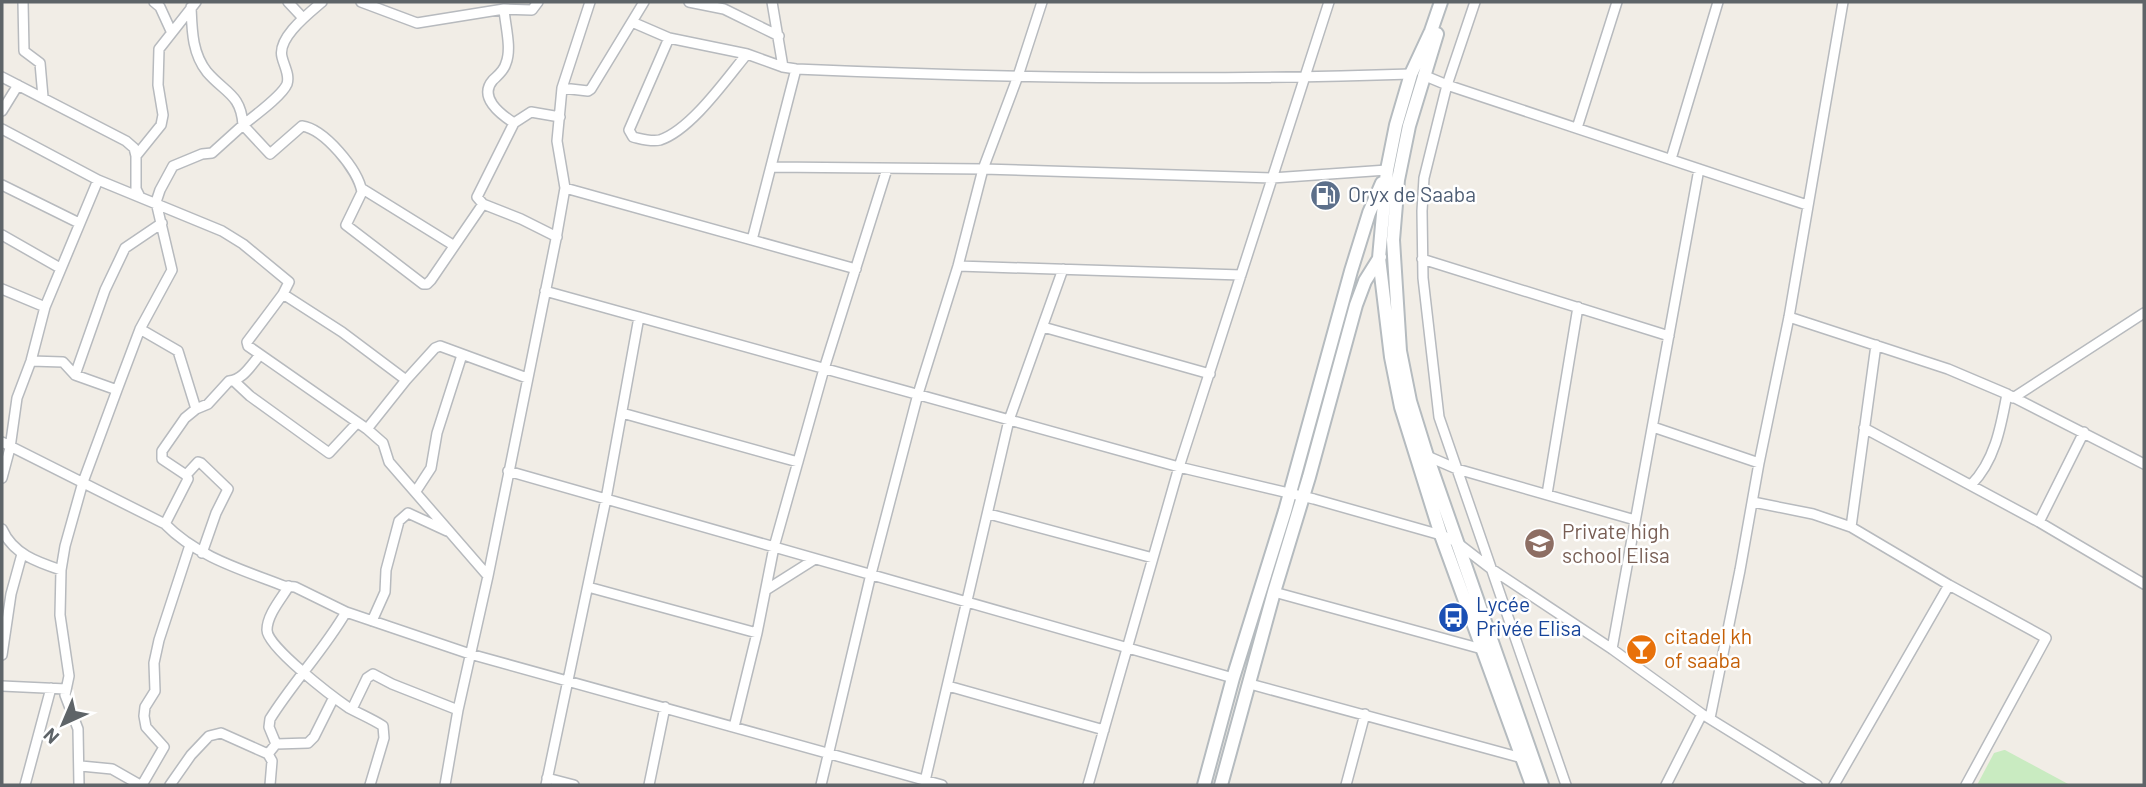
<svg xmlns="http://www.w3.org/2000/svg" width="2146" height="787" font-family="Barlow,sans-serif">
<rect width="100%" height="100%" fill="#f1ede6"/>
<path fill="#c9ebc1" d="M2004,750H2005L2070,785H1977L1994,753Z"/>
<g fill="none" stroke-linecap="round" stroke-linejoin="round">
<defs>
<path id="street" d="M23,2L24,51L40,63L43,97
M154,2L160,7L171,31
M288,2L303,18
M322,2C308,14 277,38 282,57C284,66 290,75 287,84C282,96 254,116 243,125L270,154L302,126C324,129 358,169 362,192L346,225L423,284H427L431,280L483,204
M361,2L417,23L504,9L532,10L538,2
M689,2L724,9L779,36
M772,2L783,67
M1475,2L1447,85L1424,178L1422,211L1423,278L1439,417L1566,785
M504,9C505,25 512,48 506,63C504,71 498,75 493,80C478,97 500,114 514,123
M632,22L669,38L747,54L783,67L796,69C1001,78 1206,81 1411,74
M669,38L629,130L633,137C642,139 651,142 660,140C691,130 727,78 747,54
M1423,75L1447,85L1807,205
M2,77L126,141L134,148L136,156
M562,88L588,91L591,89L644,2
M2,111L18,85
M1577,128L1617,2
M2,129L98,180L222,231L243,244L289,282L283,294L342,332L406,380L367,429L383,443L389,462L488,576
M1671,159L1718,2
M771,167L983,169L1272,178L1387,170
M2,185L79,223
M361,188L453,245
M565,188L856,269
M140,197L136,189V156L161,125L163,115L158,85L159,49L196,2
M2,235L60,268
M557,237L521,219L483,204L477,197L514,123L531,112L560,117
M752,240L796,69
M1422,259L1669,336
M958,266L1241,275
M2,289L45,307
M545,291L1179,467L1314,499L1441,535L1455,541L1490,568L1612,649L1702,714L1817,785
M283,294L247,342L248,346L367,429
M1789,317L1948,369L2007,394L2144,464
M1043,327L1210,374
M140,329L178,351L196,409
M31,361L63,362L75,375L105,290L125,248L162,223
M75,375L117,390
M406,380L435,348L440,346L527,378
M234,381L250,396L329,453L357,423
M2013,398L2144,313
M622,413L798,462
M1653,427L1759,463
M1864,428L2039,522L2144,584
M2,442L165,524C197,557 243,570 284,586L295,587L346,612L470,654L942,785
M1427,456L1457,469L1635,520
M508,471L1233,678
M186,475L198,462L201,463L228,489L216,513L202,553
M2,478L10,448L17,398L31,361L45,307L98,180
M1971,485C1995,461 2001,426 2007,394
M416,491L431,468L437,433L462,355
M1547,494L1578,307
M1753,502L1813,514L1851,527L1949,585L2046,638L1966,785
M989,514L1153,558
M2039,522L2084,432
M165,524L188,479L186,475L162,459V451L185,418L196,409L208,404L229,381C243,380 251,365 260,355
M1851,527L1876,345
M2,529C13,554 37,562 61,570
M289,586C281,599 267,615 267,630C267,647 333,697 349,708C360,714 372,719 383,726L384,738L370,785
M588,587L757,633
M766,590L815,559
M1274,592L1482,649
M372,621L385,592L386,570L399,521L408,513L447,531
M1612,649L1699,169
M2,655L11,594L22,554
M1250,684L1522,758
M2,686L66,689
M948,686L1104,730
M352,709L367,678L373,674L392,684L458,710
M1710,718L1740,570L1759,463L1789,317L1843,2
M734,727L757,633L774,547L824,369L887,169
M276,744L308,743L314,737L334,697
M268,754L276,744L269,727L270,719C293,682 324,650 346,612
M81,766L112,769L140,785
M547,778L574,785
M925,781L1009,420L1063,269
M25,785L51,688
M79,785L78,729L65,695L69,676L60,615L61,570L65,546L83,482L117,390L140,329L172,270L156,202L160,190L173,166L202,154L212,153L243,125C241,94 225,93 207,72C192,53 192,30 191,7
M142,785L164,747L146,727L144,716L145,707L155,691L154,663L159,640L190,545
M170,785L191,755L209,736L221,733L268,754L272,761L270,785
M445,785L458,710L488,576L556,239L565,188L557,141L562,88L590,2
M546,785L606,499L639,317
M649,785L665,707
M821,785L871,574L918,394L958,266L983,169L1018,76L1042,2
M1088,785L1179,467L1329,2
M1346,785L1365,714
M1666,785L1702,714
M1834,785L1949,585"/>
<path id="secondary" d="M1441,2L1431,31L1411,74L1396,125L1387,170L1379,258L1391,357L1401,407L1441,535L1532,785
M1437,34L1409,126L1398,180L1393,240L1400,351L1410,401L1427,456L1542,785
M1204,785L1233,678L1285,511L1351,271L1369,213L1382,183
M1221,785L1274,592L1309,477L1356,305L1365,281L1380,257"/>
</defs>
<use href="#street" stroke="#b7babe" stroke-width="12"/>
<use href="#secondary" stroke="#b5bbbf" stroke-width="16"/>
<use href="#street" stroke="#fff" stroke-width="9"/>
<use href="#secondary" stroke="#fff" stroke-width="12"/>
</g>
<defs>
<symbol id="fuel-disc" viewBox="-11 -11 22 22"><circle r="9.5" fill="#5c6f8a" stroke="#fff"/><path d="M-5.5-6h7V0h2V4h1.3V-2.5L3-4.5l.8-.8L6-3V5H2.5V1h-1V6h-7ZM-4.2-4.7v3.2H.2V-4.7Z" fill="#fff"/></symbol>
<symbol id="school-disc" viewBox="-11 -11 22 22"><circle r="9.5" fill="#8d6e63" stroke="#fff"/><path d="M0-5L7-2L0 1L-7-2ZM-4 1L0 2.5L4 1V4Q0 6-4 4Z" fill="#fff"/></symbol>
<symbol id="bus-disc" viewBox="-11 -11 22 22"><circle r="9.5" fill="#1a4fb4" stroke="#fff"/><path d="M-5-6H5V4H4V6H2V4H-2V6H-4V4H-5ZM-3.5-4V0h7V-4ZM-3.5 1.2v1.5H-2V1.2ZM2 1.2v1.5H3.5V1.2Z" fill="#fff"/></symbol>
<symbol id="bar-disc" viewBox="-11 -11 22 22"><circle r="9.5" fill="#e8710a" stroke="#fff"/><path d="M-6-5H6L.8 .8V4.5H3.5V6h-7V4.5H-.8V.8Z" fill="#fff"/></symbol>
</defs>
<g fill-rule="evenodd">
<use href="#fuel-disc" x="1308" y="178" width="35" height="35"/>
<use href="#school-disc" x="1522" y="526" width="35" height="35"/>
<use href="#bus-disc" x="1436" y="600" width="35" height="35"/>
<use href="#bar-disc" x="1624" y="632" width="35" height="35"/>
</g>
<g text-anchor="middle" stroke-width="5" stroke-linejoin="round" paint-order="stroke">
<g font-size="21" fill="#4e5e75" stroke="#fff" text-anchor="start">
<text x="1348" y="202">Oryx de Saaba</text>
</g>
<g font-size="21" fill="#785e54" stroke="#fff" text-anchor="start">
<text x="1562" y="539">Private high<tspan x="1562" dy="24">school Elisa</tspan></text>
</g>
<g font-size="21" fill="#164399" stroke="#fff" text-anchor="start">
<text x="1476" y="612">Lycée<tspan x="1476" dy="24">Privée Elisa</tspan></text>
</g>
<g font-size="21" fill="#c56008" stroke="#fff" text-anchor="start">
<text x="1664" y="644">citadel kh<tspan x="1664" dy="24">of saaba</tspan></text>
</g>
</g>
<rect width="2146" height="787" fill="none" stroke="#5e6468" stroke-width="7"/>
<g transform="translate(63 724) rotate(224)" stroke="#ffffff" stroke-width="5" paint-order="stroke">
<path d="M0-5L12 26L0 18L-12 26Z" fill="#5e6468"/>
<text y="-10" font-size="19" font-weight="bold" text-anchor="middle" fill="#5e6468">N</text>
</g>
</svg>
